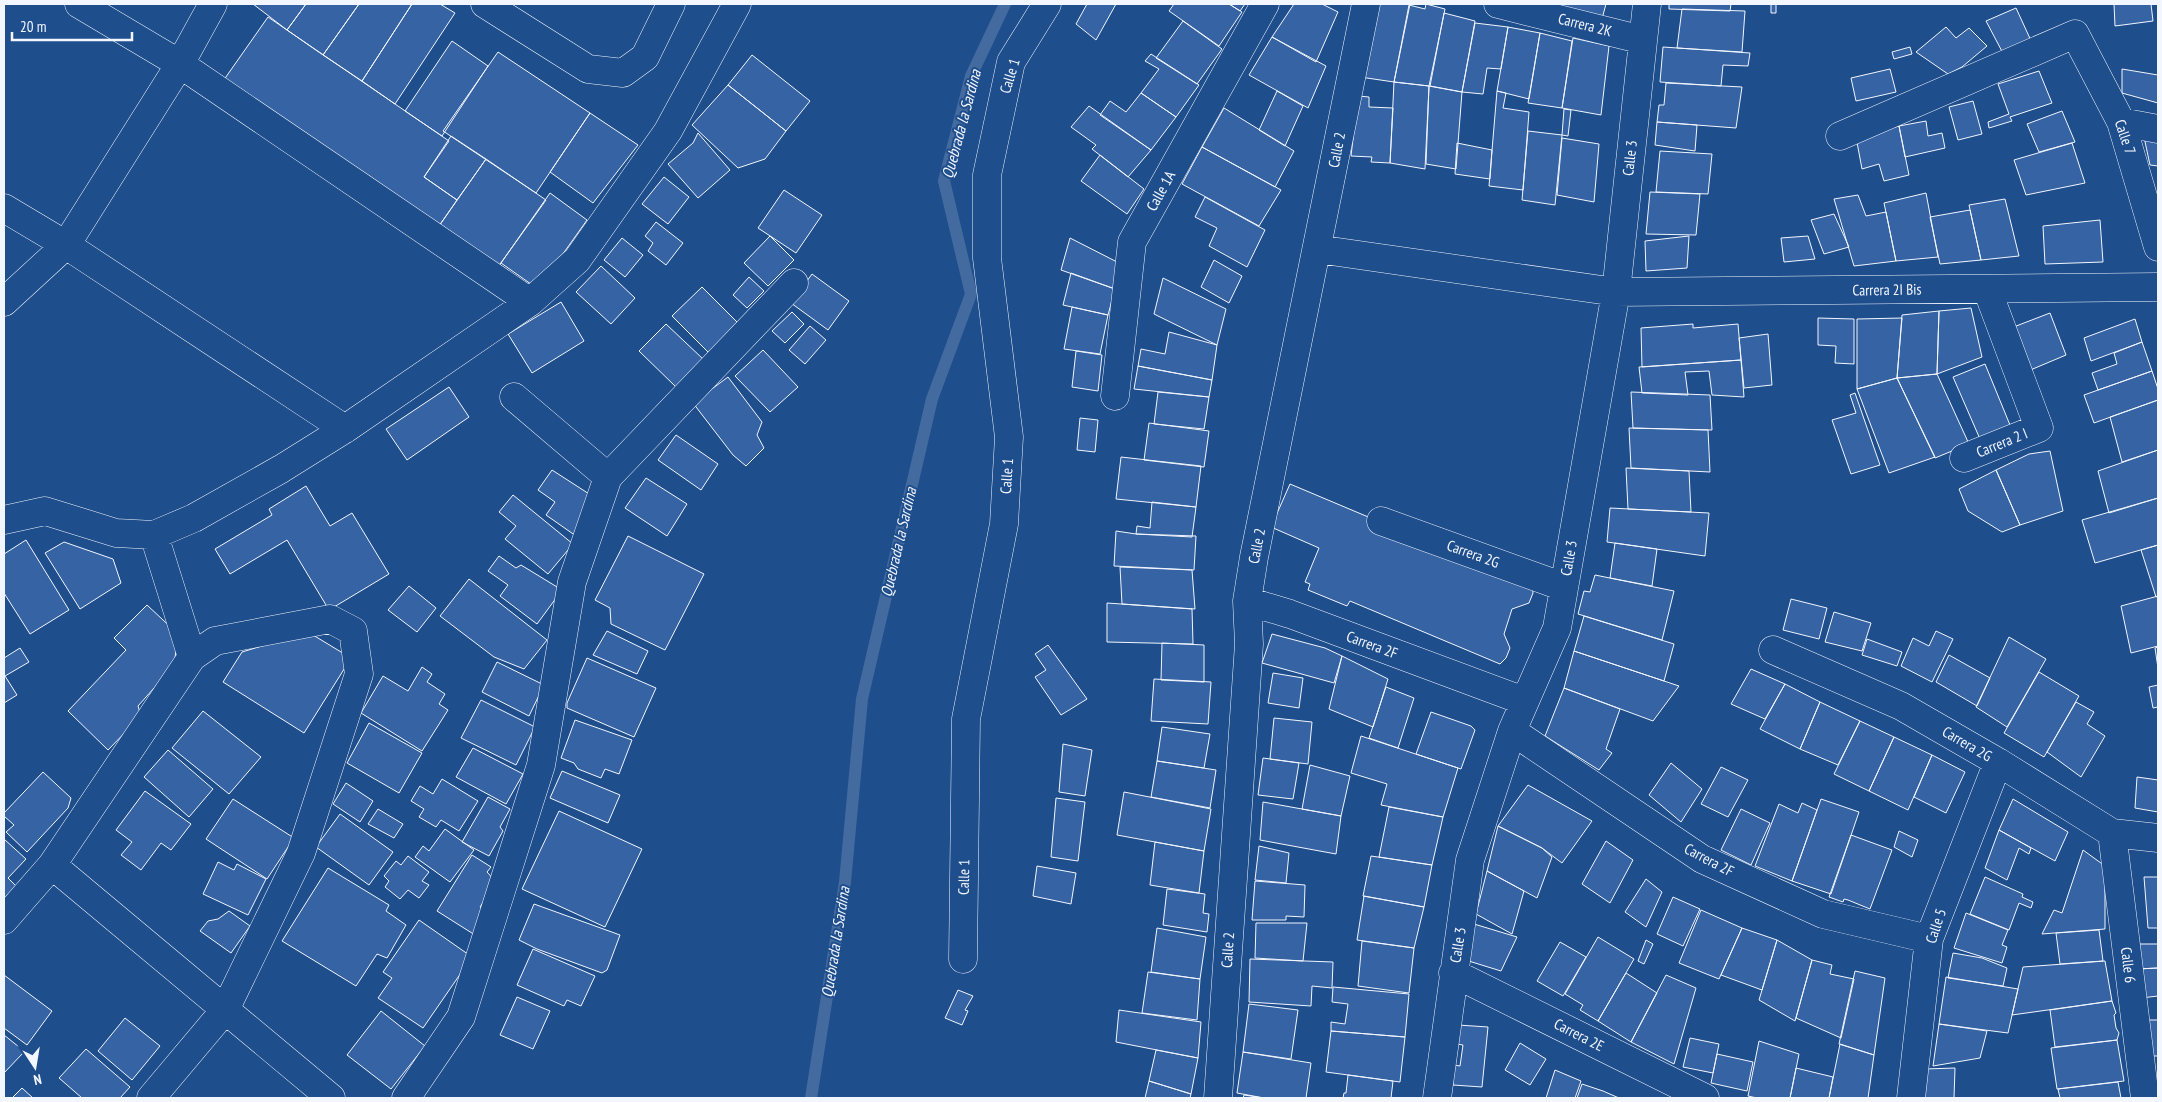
<svg xmlns="http://www.w3.org/2000/svg" width="2162" height="1102" font-family="'PT Sans Narrow',sans-serif">
<rect width="100%" height="100%" fill="#1f4e8c"/>
<g fill="none" stroke-linecap="round" stroke-linejoin="round">
<path stroke="#446ba0" stroke-width="12" d="M811,1098L845,882L862,699L932,399L971,294L944,181L971,76L1005,4"/>
</g>
<path fill="#3563a3" stroke="#f2f6ff" d="M253,4H306L287,30Z
M306,4H359L323,55L287,30Z
M359,4H412L362,81L323,55Z
M412,4H440L455,13L395,104L362,81Z
M1087,4H1116L1096,40L1076,24Z
M1174,4H1229L1242,12L1219,46L1169,11Z
M1229,4H1245L1240,11Z
M1294,4H1322L1338,12L1316,62L1272,37Z
M1376,4H1410L1394,82L1360,77Z
M1426,4L1445,9L1429,86L1394,82L1409,5L1425,9Z
M1532,4H1606L1600,26Z
M1669,4H1731L1730,11L1669,9Z
M1771,4H1776V13H1771Z
M2114,4H2151L2153,21L2115,26Z
M2016,8L2033,45L2005,57L1986,21Z
M1682,9L1745,11L1742,52L1677,48Z
M1444,13L1475,21L1462,92L1430,86Z
M268,17L449,141L424,177L457,200L439,226L221,84Z
M1183,21L1222,49L1197,84L1156,58Z
M1475,23L1508,27L1501,69L1487,68L1483,94L1462,92Z
M1508,27L1540,33L1529,99L1497,91Z
M1946,27L1956,38L1969,28L1987,46L1962,67L1948,74L1916,52Z
M1540,33L1572,41L1562,108L1528,103Z
M1272,37L1326,66L1308,108L1249,75Z
M1573,38L1609,46L1601,115L1562,108Z
M452,41L488,66L442,136L405,111Z
M1663,47L1750,53L1748,66L1723,65L1721,86L1660,82Z
M1910,47L1912,54L1894,59L1892,52Z
M498,52L590,113L536,193L443,131Z
M1151,54L1199,85L1176,117L1141,93L1159,69L1145,61Z
M752,55L810,101L786,131L728,85Z
M1890,69L1896,92L1856,101L1851,78Z
M2122,69L2158,75V103L2122,93Z
M2039,71L2052,103L2010,117L2012,121L1989,128L1988,122L2009,114L1998,84Z
M1394,82L1429,86L1425,169L1390,163Z
M1666,83L1742,87L1736,128L1657,122L1659,105H1664Z
M728,85L786,131L765,159L738,168L692,125Z
M1429,86L1462,92L1456,169L1426,164Z
M1277,91L1303,106L1285,146L1259,130Z
M1497,91L1506,93L1503,108L1529,112L1523,190L1489,186Z
M1141,93L1176,117L1151,150L1100,115L1110,101L1126,112Z
M1358,96L1369,97V107L1393,108L1390,163L1371,162L1372,157L1351,156Z
M1973,101L1982,134L1958,140L1949,107Z
M1089,106L1151,150L1128,177L1092,149L1096,145L1071,127Z
M1224,108L1294,151L1275,187L1202,147Z
M1564,109L1571,110L1568,136L1562,135Z
M2062,111L2075,142L2039,152L2027,124Z
M590,113L638,145L593,203L550,172Z
M1926,121L1928,136L1942,133L1945,148L1905,157L1899,126Z
M1657,122L1697,125L1695,151L1655,145Z
M1899,126L1909,175L1884,181L1879,164L1862,169L1856,137Z
M1528,131L1562,135L1555,205L1522,200Z
M698,133L730,170L698,198L668,164L693,143Z
M451,136L486,159L457,200L424,177Z
M2144,137L2158,139V166L2150,165Z
M1562,138L1599,144L1594,202L1557,195Z
M1457,143L1492,150L1490,179L1455,174Z
M2072,143L2085,183L2026,195L2014,160Z
M1202,147L1281,190L1259,226L1182,184Z
M1660,151L1712,154L1708,194L1656,192Z
M1100,155L1144,189L1127,214L1081,181Z
M486,159L546,200L498,267L439,226Z
M664,177L689,197L668,224L642,204Z
M784,190L822,215L796,253L758,228Z
M1650,192L1700,194L1696,235L1646,234Z
M550,193L587,220L538,289L501,263Z
M1926,193L1938,257L1896,261L1884,203Z
M1858,195L1866,216L1886,212L1896,261L1854,266L1834,199Z
M1205,197L1265,230L1247,267L1209,246L1217,228L1195,217Z
M2005,199L2019,256L1981,260L1969,205Z
M1970,210L1981,260L1940,264L1930,217Z
M1834,214L1849,247L1824,254L1811,220Z
M2100,220L2103,262L2045,264L2043,226Z
M656,222L683,243L666,265L648,251L653,243L645,236Z
M770,236L794,260L768,286L744,263Z
M1689,236L1687,268L1646,271L1645,241Z
M1808,236L1815,259L1784,262L1781,238Z
M622,238L643,255L625,277L604,260Z
M1070,238L1121,264L1115,289L1061,270Z
M1214,260L1242,276L1229,303L1201,287Z
M601,266L635,298L611,324L576,292Z
M1071,273L1115,289L1108,315L1063,305Z
M812,274L849,301L828,330L791,303Z
M749,277L764,291L747,308L733,295Z
M1163,278L1226,309L1217,345L1154,314Z
M702,287L740,325L710,354L672,316Z
M561,302L584,341L532,373L508,334Z
M1072,307L1108,315L1100,354L1064,349Z
M1971,308L1982,357L1937,374L1939,311Z
M1939,311L1937,374L1897,378L1902,315Z
M792,312L804,324L785,343L772,331Z
M2050,313L2066,355L2028,371L2011,328Z
M1818,318L1854,319V364L1835,363L1836,346L1818,345Z
M1902,318L1897,378L1857,389V319Z
M2135,319L2142,342L2091,361L2084,338Z
M666,324L703,359L676,387L639,351Z
M1693,324V328L1738,324L1741,360L1642,367L1641,328Z
M810,326L826,340L805,364L789,350Z
M1169,332L1217,345L1212,380L1138,366L1141,349L1165,354Z
M1768,334L1772,385L1744,388L1739,338Z
M2142,342L2152,371L2098,390L2092,373L2117,364L2114,353Z
M763,350L798,387L770,412L735,376Z
M1076,351L1102,355L1098,391L1072,387Z
M1741,360L1744,397L1712,395L1709,371L1685,372L1688,395L1642,393L1639,367Z
M1985,364L2010,425L1980,439L1953,377Z
M1138,366L1212,380L1209,397L1134,389Z
M2152,371L2158,389V400L2094,423L2084,395Z
M1937,374L1969,444L1935,458L1897,378Z
M728,377L762,422L757,435L764,448L746,466L733,455L693,403Z
M1897,378L1935,457L1889,473L1857,389Z
M449,387L469,417L407,460L386,429Z
M1158,392L1209,397L1204,429L1154,424Z
M1631,392L1710,395L1712,430L1633,428Z
M1855,393L1880,465L1851,474L1832,420L1856,413L1850,395Z
M2158,400V450L2122,462L2110,417Z
M1080,418L1098,420L1095,452L1077,450Z
M1149,423L1209,431L1204,467L1144,460Z
M1629,428L1708,430L1710,472L1631,468Z
M676,435L718,464L701,490L658,460Z
M2158,450V498L2109,513L2098,471Z
M2050,451L2063,511L2020,525L1996,470L2029,454Z
M1121,457L1201,466L1196,507L1116,499Z
M1626,468L1689,471L1691,512L1628,509Z
M552,470L600,501L576,536L546,515L555,502L538,490Z
M1996,470L2020,525L2002,532L1968,511L1959,489Z
M646,478L687,504L667,536L625,508Z
M1290,484L1532,586L1533,593L1529,603L1512,609L1504,634L1510,648L1506,658L1500,664L1350,601L1347,606L1308,590L1310,584L1305,582L1319,548L1271,527Z
M306,486L330,526L352,513L389,574L329,610L287,540L230,574L215,549L272,515L269,509Z
M513,495L573,544L548,574L505,539L516,526L499,512Z
M2158,498V545L2095,563L2082,520Z
M1152,502L1196,507L1192,537L1136,534L1137,526L1150,528Z
M1610,508L1709,513L1705,556L1607,542Z
M1116,531L1136,534L1196,536L1194,570L1114,566Z
M628,536L704,574L665,650L611,624L610,608L595,600Z
M26,540L69,610L30,634L4,593V554Z
M64,542L113,559L121,583L80,609L45,553Z
M1615,543L1657,549L1652,586L1610,578Z
M2158,545V596L2156,597L2141,550Z
M499,556L516,568L521,565L562,590L537,624L500,596L508,585L488,571Z
M1120,567L1192,570L1195,609L1122,604Z
M1595,575L1674,591L1662,640L1578,614L1584,591L1590,592Z
M469,579L547,640L524,669L494,657L440,616Z
M409,586L436,608L417,632L388,610Z
M2158,596V646L2131,653L2121,606Z
M1791,599L1827,608L1819,639L1783,630Z
M1107,603L1192,609L1193,644L1107,642Z
M147,605L178,634L175,658L171,669L138,706L141,716L108,750L68,711L126,650L114,638Z
M1834,612L1871,623L1862,651L1825,642Z
M1584,616L1674,644L1664,681L1574,651Z
M607,631L648,651L637,674L593,655Z
M1936,631L1953,639L1932,682L1901,666L1913,638L1929,646Z
M308,632L351,658L304,733L223,682L242,652Z
M1272,634L1325,648L1342,656L1334,683L1262,663Z
M2009,637L2046,659L2007,727L1976,707Z
M1867,639L1902,652L1897,666L1862,655Z
M1162,643L1204,645V682L1161,680Z
M1048,645L1087,699L1061,715L1035,677L1046,670L1035,654Z
M2158,647V668L2155,648Z
M20,648L29,662L5,676L17,695L4,703V658Z
M1574,651L1679,686L1653,721L1564,688Z
M1949,655L1990,678L1977,706L1936,682Z
M1342,656L1388,679L1373,727L1329,709Z
M587,658L656,688L634,737L567,708V703Z
M497,662L544,685L529,716L482,692Z
M422,667L432,674L427,682L445,694L439,704L448,710L422,751L361,713L383,676L408,691Z
M1751,669L1785,684L1765,719L1731,704Z
M2039,672L2079,696L2044,757L2004,733Z
M1273,673L1303,678L1299,708L1268,703Z
M1154,679L1211,682L1208,724L1151,721Z
M1785,684L1820,702L1800,749L1760,729Z
M2158,685V707L2153,708L2149,687Z
M1386,687L1414,698L1398,748L1369,738Z
M1564,688L1620,709L1606,749L1612,753L1599,770L1545,736Z
M481,700L535,727L516,765L461,738Z
M1820,702L1860,721L1838,765L1800,749Z
M2076,702L2094,712L2087,724L2105,736L2081,777L2047,752Z
M203,711L261,757L229,794L172,748Z
M1431,712L1471,726L1475,730L1461,769L1416,754Z
M1274,718L1312,722L1308,764L1270,759Z
M575,720L632,740L619,774L605,769L601,778L578,769L574,763L561,758Z
M1860,721L1894,737L1869,791L1834,774Z
M369,723L422,753L399,793L347,763Z
M1162,727L1210,734L1204,768L1157,761Z
M1361,736L1458,768L1443,817L1381,805L1387,784L1351,773Z
M1894,737L1932,755L1908,810L1869,791Z
M1063,744L1092,750L1085,796L1059,792Z
M473,748L523,774L506,804L456,777Z
M168,750L213,789L189,817L144,777Z
M1932,755L1965,772L1946,813L1914,797Z
M1263,758L1299,763L1293,799L1258,795Z
M1157,761L1216,770L1210,808L1151,797Z
M1671,763L1702,789L1681,822L1649,795Z
M1310,765L1350,776L1341,816L1302,809Z
M1721,767L1748,780L1728,817L1701,804Z
M562,771L620,795L608,823L550,798Z
M43,772L71,798L68,808L27,852L6,832L14,825L4,816V813Z
M2137,777L2158,780V812L2135,808Z
M442,779L478,801L459,831L441,820L436,827L419,817L424,809L411,801L420,786L433,794Z
M346,783L373,801L360,822L333,804Z
M1528,785L1592,821L1562,863L1542,848L1498,826Z
M145,791L191,824L171,850L161,843L141,870L121,855L132,842L116,830Z
M1124,792L1211,809L1204,851L1117,835Z
M488,797L510,809L500,827L503,831L489,856L462,842Z
M1056,798L1085,802L1078,861L1051,857Z
M233,799L294,838L267,879L206,839Z
M1821,799L1859,812L1831,894L1792,881Z
M2013,799L2068,832L2055,861L1999,830Z
M1263,802L1341,816L1336,854L1260,840Z
M1802,803L1817,810L1792,881L1755,866L1779,804L1798,813Z
M1389,807L1443,817L1432,865L1379,857Z
M378,809L403,824L394,838L368,824Z
M1741,809L1770,823L1751,865L1721,850Z
M559,811L642,849L605,927L522,889Z
M340,814L393,852L369,885L316,847Z
M1498,826L1542,848L1552,857L1537,898L1487,871Z
M445,829L474,850L450,882L415,857L423,846L429,851Z
M1999,830L2031,848L2029,854L2019,848L2007,880L1985,868Z
M1899,831L1918,840L1912,857L1894,847Z
M1851,835L1892,850L1870,909L1848,900L1844,899L1843,902L1829,897Z
M4,839L26,859L8,878L16,886L4,899Z
M1606,841L1633,860L1610,903L1582,884Z
M1155,842L1204,851L1199,893L1150,885Z
M1259,846L1289,853L1286,883L1255,880Z
M2083,850L2105,866V929L2042,934L2054,910L2062,913Z
M472,855L491,867L487,872L496,882L480,907L490,912L475,935L437,911Z
M408,856L429,872L422,881L429,885L419,898L408,890L400,899L385,887L389,881L384,876L396,861L401,865Z
M1371,856L1432,865L1424,907L1363,896Z
M218,862L234,870L237,864L266,879L248,915L203,894Z
M1037,866L1076,873L1071,904L1033,896Z
M328,868L389,905L386,911L406,925L387,958L377,954L356,986L282,941Z
M1487,871L1524,891L1512,934L1476,914Z
M1985,877L2023,894L2022,897L2033,902L2031,908L2019,903L2009,930L1970,914Z
M2144,877H2158V928H2148Z
M1646,879L1662,892L1646,927L1625,912Z
M1255,881L1305,885L1304,917L1286,916V920H1252Z
M1167,889L1205,894L1203,913L1209,914L1207,932L1163,925Z
M1364,896L1424,907L1414,948L1357,940Z
M1673,897L1700,909L1683,946L1657,934Z
M534,904L620,935L607,970L602,973L537,949L519,940Z
M1701,910L1742,928L1719,979L1679,963Z
M229,911L250,926L231,953L200,931L208,921L218,919Z
M1966,913L2008,930L2002,945L2007,947L2002,963L1954,948Z
M419,920L472,957L423,1028L378,998L392,978L383,972Z
M1256,923H1307L1303,961L1255,958Z
M1474,924L1517,937L1501,971L1459,958Z
M1157,928L1206,937L1200,979L1151,972Z
M1742,928L1777,940L1762,990L1721,975Z
M2099,930L2103,961L2060,964L2056,933Z
M1598,937L1634,959L1598,1021L1580,1010L1583,1005L1565,994Z
M1646,940L1653,944L1644,964L1638,961Z
M1777,940L1812,960L1795,1021L1759,1000Z
M1362,941L1414,948L1409,993L1358,986Z
M1560,942L1586,957L1563,996L1537,981Z
M2133,944H2158V968L2137,969Z
M533,949L595,976L581,1006L567,1000L564,1006L517,985Z
M1953,953L1982,958L2007,968L2003,986L1948,978Z
M1250,959L1333,962L1332,988L1312,986L1311,1006L1249,1002Z
M1812,960L1832,965L1830,974L1854,979L1841,1038L1796,1018Z
M2105,961L2112,1001L2012,1015L2023,967Z
M2158,968V996L2141,998L2137,969Z
M1855,971L1885,978L1874,1055L1839,1044Z
M1148,972L1200,979L1197,1020L1142,1013Z
M1626,973L1657,993L1631,1042L1598,1021Z
M4,975L52,1011L27,1045L4,1028Z
M1666,975L1696,988L1674,1064L1631,1042Z
M1946,977L2018,989L2008,1033L1939,1024Z
M1333,987L1409,994L1405,1037L1331,1031V1022L1345,1024L1348,1004L1332,1002Z
M958,990L973,996L965,1010L968,1011L962,1025L945,1018Z
M517,997L550,1011L533,1049L500,1035Z
M2112,1001L2116,1013L2114,1015L2116,1028L2119,1033L2117,1040L2055,1047L2050,1010Z
M1249,1004L1298,1010L1291,1059L1243,1052Z
M1119,1010L1201,1022L1198,1058L1116,1042Z
M381,1011L425,1046L391,1089L347,1055Z
M125,1018L160,1046L132,1080L98,1051Z
M2145,1020H2158V1056H2150Z
M1939,1024L1987,1031L1980,1058L1933,1066Z
M1458,1025L1488,1027L1482,1087L1453,1085L1454,1065L1460,1066L1463,1045L1456,1044Z
M1331,1031L1405,1037L1400,1082L1326,1072Z
M4,1035L19,1047L23,1053L4,1073Z
M1690,1038L1719,1044L1713,1073L1683,1067Z
M2117,1040L2124,1081L2057,1089L2051,1048Z
M1759,1041L1799,1054L1790,1098H1757L1748,1096Z
M1520,1043L1546,1059L1530,1085L1505,1070Z
M1840,1044L1874,1055L1868,1098H1829Z
M86,1049L130,1087L120,1098H82L59,1078Z
M1156,1050L1198,1058L1191,1094L1149,1081Z
M1243,1052L1311,1063L1306,1098H1264L1237,1093Z
M1717,1054L1753,1062L1747,1091L1711,1083Z
M1796,1068L1833,1077L1829,1098H1790Z
M1955,1068L1954,1098H1923L1925,1069Z
M1555,1070L1581,1081L1575,1098H1546Z
M1348,1075L1393,1081L1391,1098H1343L1344,1093H1346Z
M1149,1081L1191,1094L1190,1098H1145Z
M2118,1082L2121,1098H2060L2058,1089Z
M1582,1084L1603,1091L1619,1098H1577Z
M22,1088L33,1098H12Z
M1244,1095L1264,1098H1243Z"/>
<g fill="none" stroke-linecap="round" stroke-linejoin="round">
<defs>
<path id="street" d="M79,4L180,64L530,302
M485,4L588,69L623,73L645,57L671,4
M1498,4L1643,40
M2121,122L2158,129
M1840,136L2075,34L2121,122L2158,247
M4,208L66,245L345,429
M1317,249L1616,292L2158,287
M4,302L66,245L180,64L213,4
M1115,396L1132,242L1265,4
M514,397L608,477
M1964,458L2039,428L1987,289
M4,520L45,511L116,533L154,535L194,518L281,469L345,429L530,302L577,260L668,131L737,4
M1381,521L1564,587
M154,535L192,657
M1247,601L1290,614L1524,701
M1773,650L1901,706L1998,762L2112,833L2158,838
M1512,731L1702,859L1823,914L1929,939
M2112,833L2145,1098
M52,865L331,1098
M4,920L52,865L192,657L215,641L330,619L353,631L359,674L301,853L225,1010L151,1098
M963,959L966,719L1004,524L1009,437L987,258V175L1011,62L1047,4
M1453,973L1705,1098
M406,1098L461,1017L541,765L572,582L608,477L794,283
M1218,1098L1249,644L1247,601L1254,557L1366,4
M1437,1098L1470,860L1512,731L1557,628L1616,292L1647,4
M1911,1098L1929,939L1998,762"/>
</defs>
<use href="#street" stroke="#f2f6ff" stroke-width="29"/>
<use href="#street" stroke="#1f4e8c" stroke-width="28"/>
</g>
<g text-anchor="middle" stroke-width="4" stroke-linejoin="round" paint-order="stroke">
<g font-size="15" fill="#f2f6ff" stroke="#1f4e8c">
<text transform="translate(1585 25) rotate(14)" y="5">Carrera 2K</text>
<text transform="translate(1010 76) rotate(-73)" y="5">Calle 1</text>
<text transform="translate(2125 137) rotate(71)" y="5">Calle 7</text>
<text transform="translate(1337 150) rotate(-79)" y="5">Calle 2</text>
<text transform="translate(1630 158) rotate(-84)" y="5">Calle 3</text>
<text transform="translate(1161 191) rotate(-61)" y="5">Calle 1A</text>
<text transform="translate(1887 290) rotate(-1)" y="5">Carrera 2I Bis</text>
<text transform="translate(2002 443) rotate(-22)" y="5">Carrera 2 I</text>
<text transform="translate(1007 476) rotate(-86)" y="5">Calle 1</text>
<text transform="translate(1257 546) rotate(-79)" y="5">Calle 2</text>
<text transform="translate(1473 554) rotate(20)" y="5">Carrera 2G</text>
<text transform="translate(1569 558) rotate(-80)" y="5">Calle 3</text>
<text transform="translate(1372 645) rotate(20)" y="5">Carrera 2F</text>
<text transform="translate(1967 744) rotate(30)" y="5">Carrera 2G</text>
<text transform="translate(1709 860) rotate(28)" y="5">Carrera 2F</text>
<text transform="translate(964 877) rotate(-89)" y="5">Calle 1</text>
<text transform="translate(1936 926) rotate(-72)" y="5">Calle 5</text>
<text transform="translate(1458 945) rotate(-81)" y="5">Calle 3</text>
<text transform="translate(1228 950) rotate(-86)" y="5">Calle 2</text>
<text transform="translate(2128 965) rotate(83)" y="5">Calle 6</text>
<text transform="translate(1579 1035) rotate(27)" y="5">Carrera 2E</text>
</g>
<g font-size="16" font-style="italic" fill="#f2f6ff" stroke="#1f4e8c">
<text transform="translate(961 124) rotate(-75)" y="6">Quebrada la Sardina</text>
<text transform="translate(898 542) rotate(-77)" y="6">Quebrada la Sardina</text>
<text transform="translate(835 942) rotate(-81)" y="6">Quebrada la Sardina</text>
</g>
</g>
<rect width="2162" height="1102" fill="none" stroke="#f2f6ff" stroke-width="10"/>
<g transform="translate(35 1067) rotate(168)" stroke="#1f4e8c" stroke-width="4" paint-order="stroke">
<path d="M0-4L9 19L0 12L-9 19Z" fill="#f2f6ff"/>
<text y="-8" font-size="14" font-weight="bold" text-anchor="middle" fill="#f2f6ff">N</text>
</g>
<path d="M12 32v8h120v-8" fill="none" stroke="#f2f6ff" stroke-width="2.5"/>
<text x="20" y="32" font-size="15" fill="#f2f6ff" stroke="#1f4e8c" stroke-width="4" paint-order="stroke">20 m</text>
</svg>
